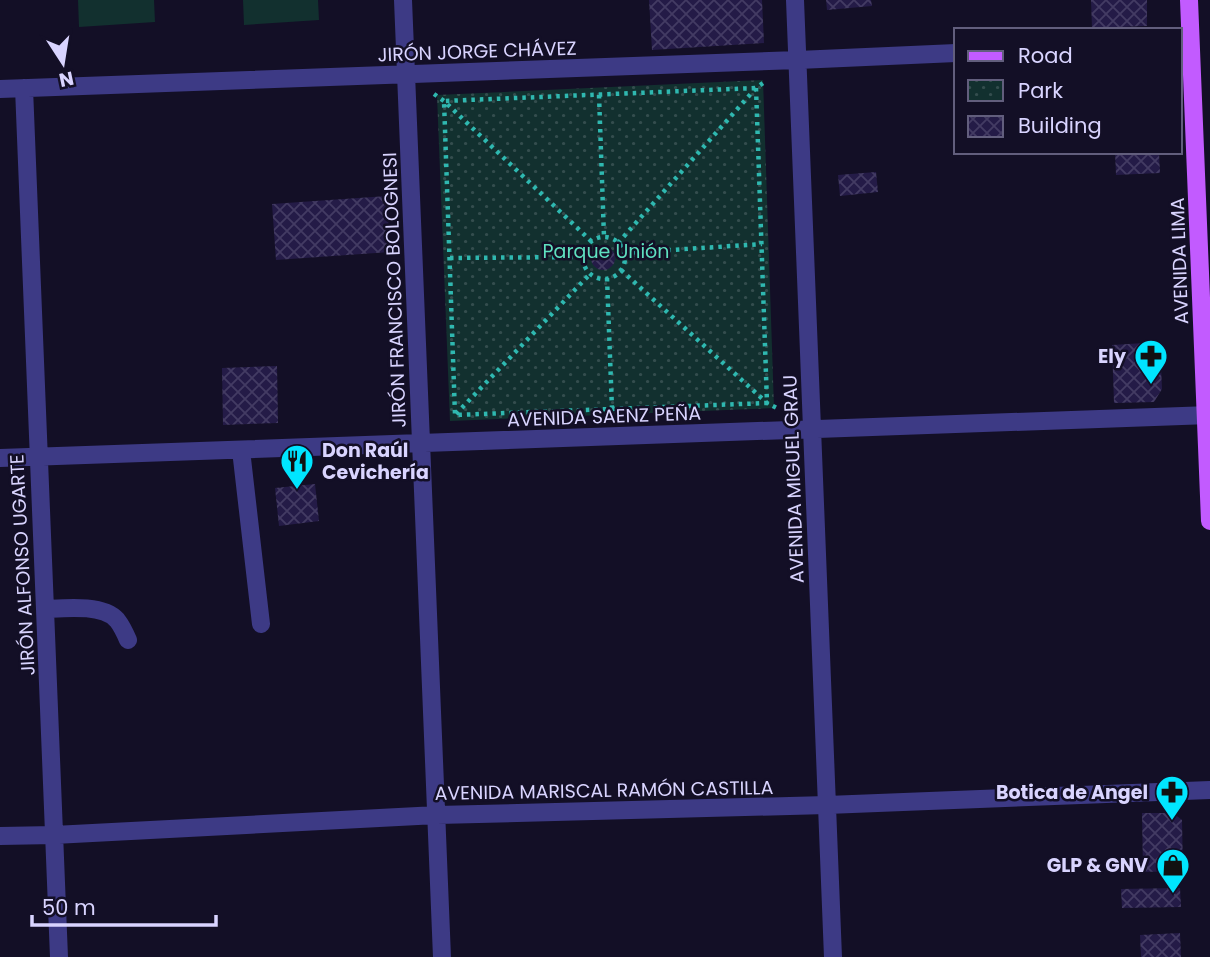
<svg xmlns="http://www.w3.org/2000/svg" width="1210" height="957" font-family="Poppins,sans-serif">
<defs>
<pattern id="park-dots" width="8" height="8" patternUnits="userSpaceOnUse" patternTransform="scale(1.75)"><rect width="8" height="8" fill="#12302f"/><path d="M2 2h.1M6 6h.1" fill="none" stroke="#344d4e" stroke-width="1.8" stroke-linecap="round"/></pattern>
<pattern id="building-cross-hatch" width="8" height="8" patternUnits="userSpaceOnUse" patternTransform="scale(1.75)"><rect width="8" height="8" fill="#241b47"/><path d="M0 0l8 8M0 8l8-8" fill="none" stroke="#433b63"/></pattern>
</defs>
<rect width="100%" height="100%" fill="#130f26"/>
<path fill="url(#park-dots)" d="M763,80L774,408L450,421L437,95Z"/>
<path fill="#12302f" d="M78,0H154L155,22L79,27Z
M243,0H318L319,20L244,25Z"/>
<path fill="url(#building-cross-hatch)" d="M649,0H762L764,43L652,50Z
M826,0H871L872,6L827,10Z
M1091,0H1147V26L1092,28Z
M1115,152H1159L1160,173L1116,175Z
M876,172L878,192L840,196L838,175Z
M387,196L390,252L276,260L272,204Z
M591 258a12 12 0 1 1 24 0a12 12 0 1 1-24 0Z
M1160,342L1162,389L1154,402L1114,403L1112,345Z
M277,366L278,423L223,425L222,368Z
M315,484L319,521L279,526L275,488Z
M1142,813H1173L1182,820L1183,871L1143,872Z
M1180,888L1181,907L1122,908L1121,889Z
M1180,933L1181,957H1141L1140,935Z"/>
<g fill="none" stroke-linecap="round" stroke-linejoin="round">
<path stroke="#2fb8b0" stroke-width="4.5" stroke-dasharray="3.5 5" stroke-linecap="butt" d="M756,88L767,403L455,415L444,101Z
M434,94L444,101L592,242
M599,95L604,237
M583 258a21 21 0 1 1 42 0a21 21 0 1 1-42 0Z
M618,243L756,88L763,83
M625,253L762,244
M450,258L584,257
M621,270L767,403L777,408
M607,278L612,409
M456,414L591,273"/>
<path stroke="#3d3a85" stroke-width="18" d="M403,0L442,957
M795,0L833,957
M24,88L59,957
M0,89L798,60L956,53
M241,450L261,624
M0,458L1210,415
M46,609C65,608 103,604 117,620C121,625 125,633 128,640
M0,836L54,835L437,815L827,805L1210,790"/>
<path stroke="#c25bff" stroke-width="18" d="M1189,0L1210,521"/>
</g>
<defs>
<symbol id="pharmacy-pin" viewBox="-11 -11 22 30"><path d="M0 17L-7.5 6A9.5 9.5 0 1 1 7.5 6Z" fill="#00e5ff" stroke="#130f26"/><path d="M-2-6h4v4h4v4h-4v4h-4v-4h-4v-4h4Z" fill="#111"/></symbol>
<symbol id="restaurant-pin" viewBox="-11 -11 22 30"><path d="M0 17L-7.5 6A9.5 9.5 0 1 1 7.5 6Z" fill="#00e5ff" stroke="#130f26"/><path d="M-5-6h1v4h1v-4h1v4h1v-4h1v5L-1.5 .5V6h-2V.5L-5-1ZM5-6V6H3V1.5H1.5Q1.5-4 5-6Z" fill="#111"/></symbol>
<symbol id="shop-pin" viewBox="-11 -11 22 30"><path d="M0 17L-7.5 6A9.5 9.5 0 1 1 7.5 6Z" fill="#00e5ff" stroke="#130f26"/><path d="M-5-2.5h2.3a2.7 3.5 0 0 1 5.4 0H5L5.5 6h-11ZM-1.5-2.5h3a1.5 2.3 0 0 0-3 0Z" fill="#111"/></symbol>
</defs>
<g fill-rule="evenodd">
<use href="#pharmacy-pin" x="1132" y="337" width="38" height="52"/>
<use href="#restaurant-pin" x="278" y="442" width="38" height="52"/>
<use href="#pharmacy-pin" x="1153" y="773" width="38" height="52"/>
<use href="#shop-pin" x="1154" y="846" width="38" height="52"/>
</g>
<g text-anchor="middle" stroke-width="5" stroke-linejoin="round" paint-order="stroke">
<g font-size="19" fill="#d9d4ff" stroke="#130f26">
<text transform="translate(477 51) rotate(-2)" y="7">JIRÓN JORGE CHÁVEZ</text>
<text transform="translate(1179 261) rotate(-92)" y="7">AVENIDA LIMA</text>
<text transform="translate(394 290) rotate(-92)" y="7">JIRÓN FRANCISCO BOLOGNESI</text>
<text transform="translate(604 416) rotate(-2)" y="7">AVENIDA SAENZ PEÑA</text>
<text transform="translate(793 479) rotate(-92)" y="7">AVENIDA MIGUEL GRAU</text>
<text transform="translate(22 565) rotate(-93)" y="7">JIRÓN ALFONSO UGARTE</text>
<text transform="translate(604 790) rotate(-1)" y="7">AVENIDA MARISCAL RAMÓN CASTILLA</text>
</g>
<g font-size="19" fill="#5fe0c0" stroke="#130f26">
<text x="606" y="258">Parque Unión</text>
</g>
<g font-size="19" font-weight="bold" fill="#d9d4ff" stroke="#130f26" text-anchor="end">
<text x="1126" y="363">Ely</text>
<text x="322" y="457" text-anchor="start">Don Raúl<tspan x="322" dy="22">Cevichería</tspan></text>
<text x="1148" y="799">Botica de Angel</text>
<text x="1148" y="872">GLP &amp; GNV</text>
</g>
</g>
<rect x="954" y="28" width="228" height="126" fill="#130f26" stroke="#625e7d" stroke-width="2"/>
<rect x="968" y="51" width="35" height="10" fill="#c25bff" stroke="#625e7d" stroke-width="2"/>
<text x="1018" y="63" font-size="21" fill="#d9d4ff">Road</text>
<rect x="968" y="80" width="35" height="21" fill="url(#park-dots)" stroke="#625e7d" stroke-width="2"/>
<text x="1018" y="98" font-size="21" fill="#d9d4ff">Park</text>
<rect x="968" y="116" width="35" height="21" fill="url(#building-cross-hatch)" stroke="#625e7d" stroke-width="2"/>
<text x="1018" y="133" font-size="21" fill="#d9d4ff">Building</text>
<g transform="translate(63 63) rotate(168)" stroke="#130f26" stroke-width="5" paint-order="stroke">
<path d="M0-5L12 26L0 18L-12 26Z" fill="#d9d4ff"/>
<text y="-10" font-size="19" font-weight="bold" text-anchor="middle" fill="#d9d4ff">N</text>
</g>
<path d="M32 915v10h184v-10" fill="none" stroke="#d9d4ff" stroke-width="3.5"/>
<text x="42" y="915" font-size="21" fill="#d9d4ff" stroke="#130f26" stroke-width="5" paint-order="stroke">50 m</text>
</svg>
